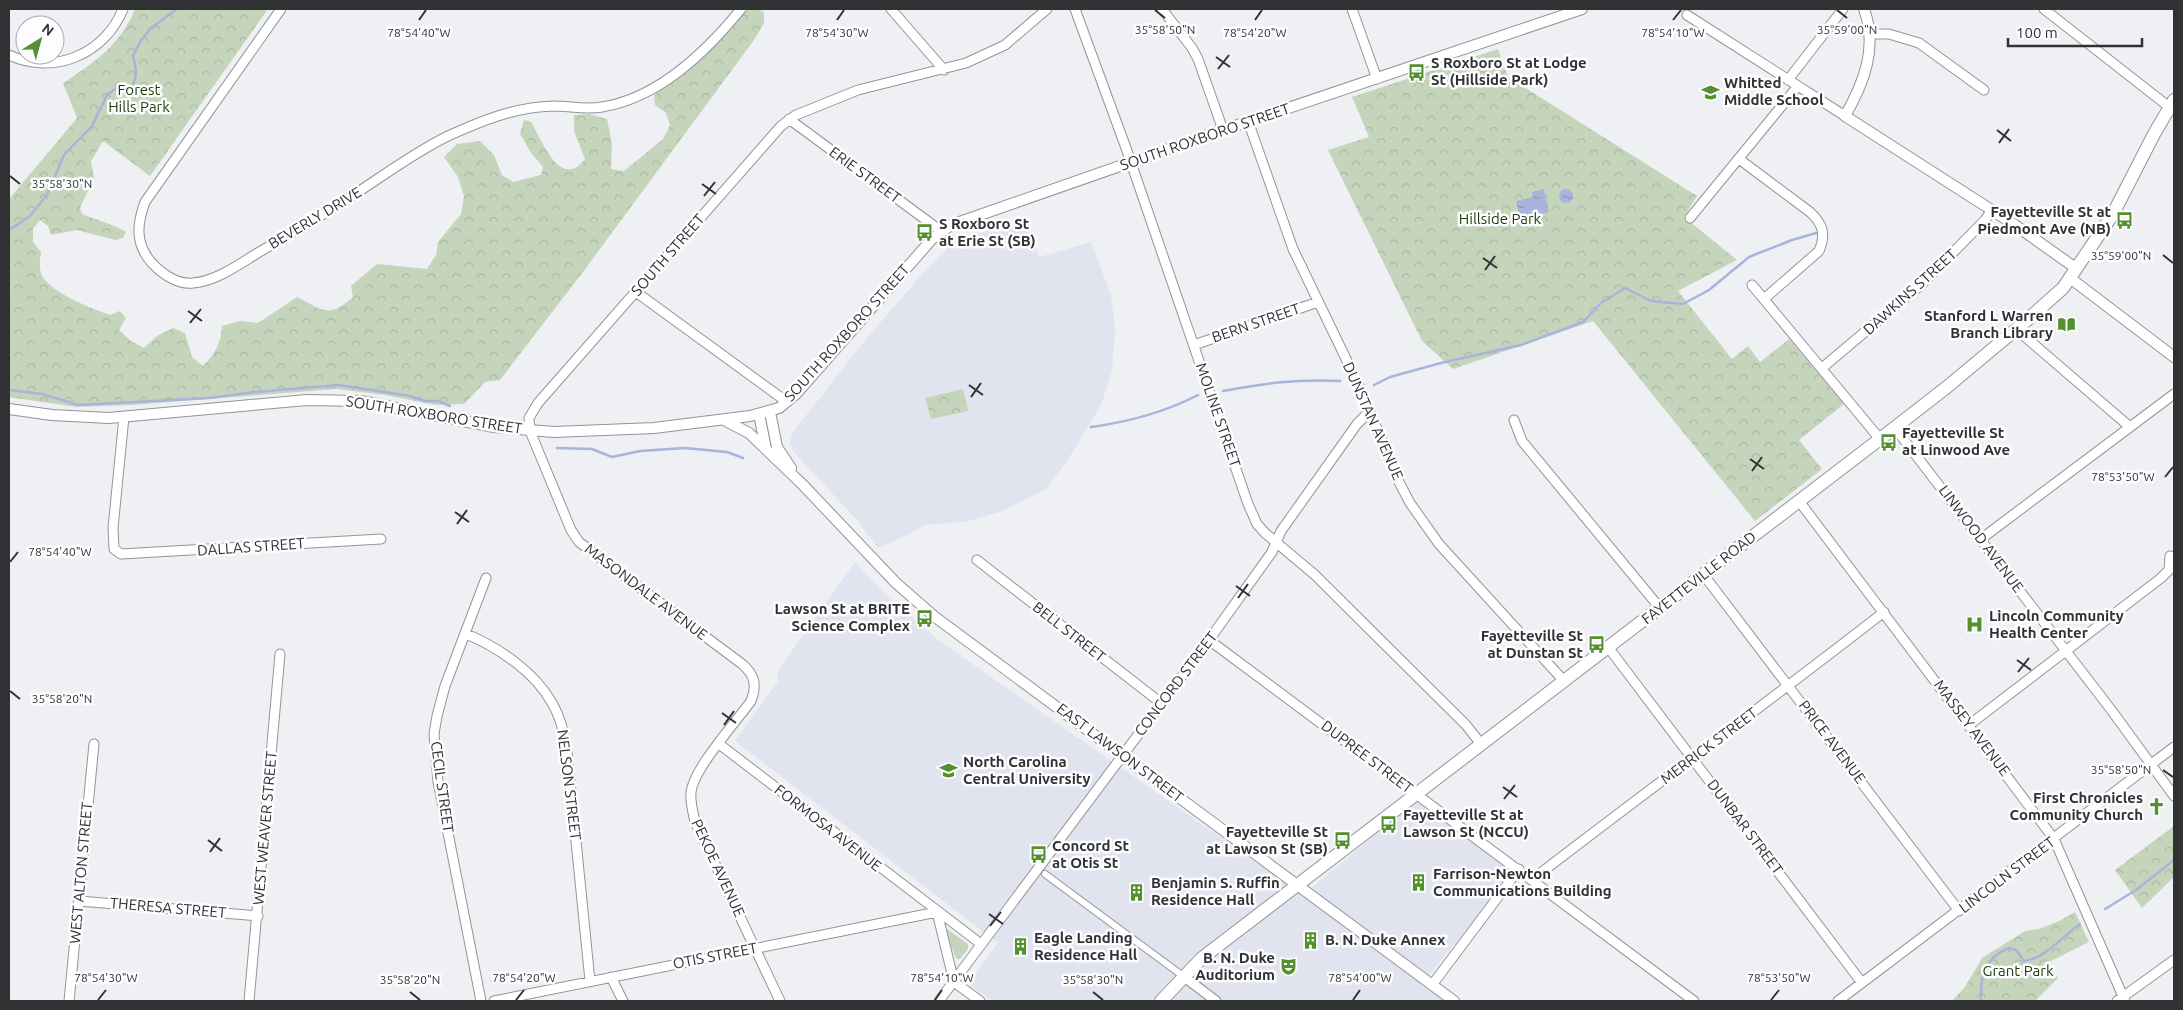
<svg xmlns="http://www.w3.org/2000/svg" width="2183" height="1010" font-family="Ubuntu,sans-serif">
<defs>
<pattern id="forest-crowns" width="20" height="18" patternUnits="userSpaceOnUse" patternTransform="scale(1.25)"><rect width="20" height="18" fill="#c5d5bc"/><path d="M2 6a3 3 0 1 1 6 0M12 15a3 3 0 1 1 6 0" fill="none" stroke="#aab7a2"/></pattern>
<pattern id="water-ripples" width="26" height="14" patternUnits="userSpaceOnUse" patternTransform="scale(1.25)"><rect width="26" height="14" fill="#a9b4dc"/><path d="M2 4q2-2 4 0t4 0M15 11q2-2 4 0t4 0" fill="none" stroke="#8a93b3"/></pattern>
</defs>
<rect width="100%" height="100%" fill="#eff0f4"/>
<path fill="#e1e4ef" d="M1024,217L1039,257L1091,242L1111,295L1115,330L1112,371L1101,405L1067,461L1046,489L1003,511L964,522L924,525L904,537L878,548L856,519L792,450L790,436L866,339L925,271L952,244Z
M855,562L885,594L941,642L1303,895L1416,800L1513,873L1424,981L1452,1001H992L968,983L998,943L735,741L778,681L777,672Z"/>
<path fill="#c5d5bc" d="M947,929L968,944V949L960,959H957L955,956L946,933Z"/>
<path fill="url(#forest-crowns)" d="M135,9H268L150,176L103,141L91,161L94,178L80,208L82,214L117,227L126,232L123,238L115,240L77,230L51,235L48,226L40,220L33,229V242L41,252C40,260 38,272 44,279C57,295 90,308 110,315L120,311L126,318L119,330L131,341L144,348L157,336L173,328L185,333L192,357L203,366C215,354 221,343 222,326L240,321L258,323L297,297C323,310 328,319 353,297L351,286L377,264L427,269L436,255L438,242L461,214L464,196L458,177L444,157L457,144L480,141L494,155L502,175L513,182L541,175L543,167L531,153L520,134L524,120L531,122C542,140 560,191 585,159L574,131V115L589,114L607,119L612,144L611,169L624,171L663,139L670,125L666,113L655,105L654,95C691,69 718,43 748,9H758L764,12V23L754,40L586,268L500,380L485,382L464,404L436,405L385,395L336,389L131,405L76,407L9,397V199L77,118L63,83C94,63 121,44 135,9Z
M1498,49L1508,77L1697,196L1684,217L1737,260L1678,291L1732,359L1748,346L1760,362L1789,339L1844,404L1799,440L1822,469L1755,521L1593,321L1453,369L1422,341L1328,150L1369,137L1352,97Z
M963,389L968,411L931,419L925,398Z
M2174,826V877L2142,908L2115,870Z
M2075,912L2089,942L2047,963L2058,978L2035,1001H1952L1965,987L1982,958L2025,931L2039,929L2059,921Z"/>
<path fill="url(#water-ripples)" d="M1559 196a7 7 0 1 1 14 0a7 7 0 1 1-14 0Z
M1544,189L1549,212L1520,219L1516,201L1533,197L1532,192Z"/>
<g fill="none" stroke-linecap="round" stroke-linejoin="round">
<path stroke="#a9b4dc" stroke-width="2.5" d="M9,230L29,217L47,195L64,155L92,126L107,95L118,87H131C138,78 136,67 133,56L140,42L150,29L177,9
M1374,385L1390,377L1441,363L1521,345L1583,322L1601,303L1625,288L1651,301L1683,304L1709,290L1749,257L1792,240L1816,233
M9,390L42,394L78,405L209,398L255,392L339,385L410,396L425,401H438L450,406
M1223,391C1266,383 1295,379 1340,381
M1091,427C1128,422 1165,412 1198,395
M557,448L592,449L612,457L640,451L685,448L727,452L743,458
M2105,909L2136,890L2174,860
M1981,1001C1980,976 1984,958 2009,948L2016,950L2024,961C2045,959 2064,935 2080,924"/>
<defs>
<path id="pedestrian" d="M1045,874L1183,976"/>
<path id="minor" d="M281,9L145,202C137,224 135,243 151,262C161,273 177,285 193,283C217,281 241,263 261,251C294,232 327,213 358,192C387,173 417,151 448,136C481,121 515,107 553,106C569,106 586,110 602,107C659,98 706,52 741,9
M891,9L944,70
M1075,9L1126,148L1248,504L1257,524L1265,533L1315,575L1466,725L1481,744
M1162,9L1192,48L1198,59L1223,130
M1352,9L1377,79
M2044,9L2173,110
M1687,15L1845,116
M1869,34H1889L1919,43L1984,90
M9,55C54,76 105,54 123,9
M1788,80L1843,9
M789,119L941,231
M1248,121L1293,249L1362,392L1399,482L1410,503L1439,544L1564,681
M1739,159L1810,212C1823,224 1826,234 1819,251L1764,299
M1690,218L1798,86
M1752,285L1880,439
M636,292L787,402
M2016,329L2130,427
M1194,345L1318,302
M1822,368L1923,283L1985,220L1992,210
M124,417L113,528L114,549L121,554L381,539
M1514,420L1522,441L1660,608
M1895,428L2112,711L2174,796
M1799,501L2054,839L2125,1001
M1981,539L2174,394
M977,560L1161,703
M1703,574L1959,911
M466,634C498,647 535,672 552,703C561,718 564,734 567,751L590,981
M1209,640L1694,1001
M1608,647L1862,983
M1969,725L2161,578L2169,570L2170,556
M719,744L981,944
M1534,880L1542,872C1655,785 1771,700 1884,612
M79,901L258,916
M937,912L954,982L980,1001
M1183,976L1216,1001
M611,977L623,1001
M1432,985L1519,869
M69,1001L94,744
M249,1001L280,654
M481,1001L438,782L434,734L437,716L445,686L486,578
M494,1001L937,912
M780,1001L695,822C693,812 690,802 691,792C694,768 736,722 751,701C757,685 755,675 742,664L579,542L571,530L530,431L529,418L538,403L781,126L796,115L858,90L966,63L1005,45L1047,9
M939,1001L1209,640L1272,552L1281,531L1357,424L1370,411
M1838,1001L2174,747
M2117,1001L2174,960"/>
<path id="tertiary" d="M1864,9C1878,47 1864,83 1845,116L2015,225L2077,269
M2070,278L2174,357
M9,409L52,415L109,418L307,400L361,401L494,427L554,432L654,428L750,416L779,408L796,394L932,239L951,225L1223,130L1582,9
M770,412L777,447L791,468
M759,414L766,449
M724,420L749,433L803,485L896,583L935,617L1454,1001"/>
<path id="secondary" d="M1161,1001L1202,958L1880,439L1947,387L2026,321L2063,288L2113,214L2154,134L2174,100"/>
</defs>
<use href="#pedestrian" stroke="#939497" stroke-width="8"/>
<use href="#minor" stroke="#939497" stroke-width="11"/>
<use href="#tertiary" stroke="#939497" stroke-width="12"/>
<use href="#secondary" stroke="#939497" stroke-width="14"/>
<use href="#pedestrian" stroke="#fff" stroke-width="6"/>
<use href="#minor" stroke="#fff" stroke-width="9"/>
<use href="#tertiary" stroke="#fff" stroke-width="10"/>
<use href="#secondary" stroke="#fff" stroke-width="12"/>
</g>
<path fill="none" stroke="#303132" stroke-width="2" d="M1155,10L1165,18M1837,10L1847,18M419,20L426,10M837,20L844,10M1255,20L1262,10M1673,20L1681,10M1216,57L1230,67M1218,69L1229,55M1997,130L2011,141M1999,143L2009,129M10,176L20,184M702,184L716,194M704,196L715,182M2163,255L2173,263M1483,258L1497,268M1485,270L1495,256M188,311L202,321M190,323L201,309M969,385L983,395M971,397L981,383M1750,459L1764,469M1752,471L1762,457M2165,477L2173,467M455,512L469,522M457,524L467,510M10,562L18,552M1236,586L1250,596M1238,598L1248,584M2017,660L2031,670M2018,672L2029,658M10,691L20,699M722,713L736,723M724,725L734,711M2163,770L2173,777M1503,787L1517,797M1504,799L1515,785M208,840L222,851M210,852L220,838M989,914L1003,924M990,926L1001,912M410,992L420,1000M1093,992L1103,1000M98,1000L106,990M516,1000L524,990M935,1000L942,990M1353,1000L1360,990M1771,1000L1779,990"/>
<defs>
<symbol id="bus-bare" viewBox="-9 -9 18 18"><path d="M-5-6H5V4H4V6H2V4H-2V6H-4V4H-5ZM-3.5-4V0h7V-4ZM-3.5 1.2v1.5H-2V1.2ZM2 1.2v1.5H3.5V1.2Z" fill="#55902e" stroke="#fdfdff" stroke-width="2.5" paint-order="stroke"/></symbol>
<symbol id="school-bare" viewBox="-9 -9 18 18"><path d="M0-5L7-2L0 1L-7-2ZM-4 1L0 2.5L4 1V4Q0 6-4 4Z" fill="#55902e" stroke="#fdfdff" stroke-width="2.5" paint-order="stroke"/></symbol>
<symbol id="library-bare" viewBox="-9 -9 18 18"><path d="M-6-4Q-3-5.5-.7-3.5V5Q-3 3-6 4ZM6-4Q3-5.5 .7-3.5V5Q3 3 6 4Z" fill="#55902e" stroke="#fdfdff" stroke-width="2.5" paint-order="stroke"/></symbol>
<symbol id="hospital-bare" viewBox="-9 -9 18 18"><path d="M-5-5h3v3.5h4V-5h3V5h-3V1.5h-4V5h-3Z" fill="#55902e" stroke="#fdfdff" stroke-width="2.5" paint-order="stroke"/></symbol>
<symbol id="university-bare" viewBox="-9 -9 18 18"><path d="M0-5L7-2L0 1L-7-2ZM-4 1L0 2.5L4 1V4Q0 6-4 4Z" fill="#55902e" stroke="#fdfdff" stroke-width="2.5" paint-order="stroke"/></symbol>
<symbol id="church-bare" viewBox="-9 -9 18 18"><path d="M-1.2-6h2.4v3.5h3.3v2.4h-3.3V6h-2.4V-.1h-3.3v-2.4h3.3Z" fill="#55902e" stroke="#fdfdff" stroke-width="2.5" paint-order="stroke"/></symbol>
<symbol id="building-bare" viewBox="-9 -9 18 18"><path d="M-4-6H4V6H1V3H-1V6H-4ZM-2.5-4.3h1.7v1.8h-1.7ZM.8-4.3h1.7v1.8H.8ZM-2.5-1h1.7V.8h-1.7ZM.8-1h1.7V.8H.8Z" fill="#55902e" stroke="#fdfdff" stroke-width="2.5" paint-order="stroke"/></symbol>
<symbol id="theatre-bare" viewBox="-9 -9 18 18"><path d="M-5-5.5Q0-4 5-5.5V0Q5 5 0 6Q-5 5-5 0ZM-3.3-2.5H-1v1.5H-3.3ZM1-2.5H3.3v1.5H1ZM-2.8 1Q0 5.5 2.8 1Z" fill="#55902e" stroke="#fdfdff" stroke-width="2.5" paint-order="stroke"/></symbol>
</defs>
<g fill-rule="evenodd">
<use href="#bus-bare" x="1404" y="60" width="25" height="25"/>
<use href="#school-bare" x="1698" y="80" width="25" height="25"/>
<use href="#bus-bare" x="2112" y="208" width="25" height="25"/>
<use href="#bus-bare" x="912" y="220" width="25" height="25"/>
<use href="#library-bare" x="2054" y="312" width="25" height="25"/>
<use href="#bus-bare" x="1876" y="430" width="25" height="25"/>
<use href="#bus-bare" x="912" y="606" width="25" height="25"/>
<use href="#hospital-bare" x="1962" y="612" width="25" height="25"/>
<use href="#bus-bare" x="1584" y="632" width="25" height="25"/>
<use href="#university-bare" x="936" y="758" width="25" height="25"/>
<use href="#church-bare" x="2144" y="794" width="25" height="25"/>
<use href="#bus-bare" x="1376" y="812" width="25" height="25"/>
<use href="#bus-bare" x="1330" y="828" width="25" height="25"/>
<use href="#bus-bare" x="1026" y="842" width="25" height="25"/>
<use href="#building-bare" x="1406" y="870" width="25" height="25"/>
<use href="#building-bare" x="1124" y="880" width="25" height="25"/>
<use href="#building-bare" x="1298" y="928" width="25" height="25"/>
<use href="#building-bare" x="1008" y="934" width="25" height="25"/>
<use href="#theatre-bare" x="1276" y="954" width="25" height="25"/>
</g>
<g text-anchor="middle" stroke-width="5" stroke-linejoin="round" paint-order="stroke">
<g font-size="15" font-weight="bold" fill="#303132" stroke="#fdfdff" text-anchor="start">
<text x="1431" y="68">S Roxboro St at Lodge<tspan x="1431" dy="17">St (Hillside Park)</tspan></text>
<text x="1724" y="88">Whitted<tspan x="1724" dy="17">Middle School</tspan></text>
<text x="2111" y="217" text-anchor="end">Fayetteville St at<tspan x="2111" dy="17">Piedmont Ave (NB)</tspan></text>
<text x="939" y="229">S Roxboro St<tspan x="939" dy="17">at Erie St (SB)</tspan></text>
<text x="2053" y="321" text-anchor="end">Stanford L Warren<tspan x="2053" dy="17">Branch Library</tspan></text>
<text x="1902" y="438">Fayetteville St<tspan x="1902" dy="17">at Linwood Ave</tspan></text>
<text x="910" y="614" text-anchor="end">Lawson St at BRITE<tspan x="910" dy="17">Science Complex</tspan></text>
<text x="1989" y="621">Lincoln Community<tspan x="1989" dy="17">Health Center</tspan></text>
<text x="1583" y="641" text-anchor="end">Fayetteville St<tspan x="1583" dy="17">at Dunstan St</tspan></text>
<text x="963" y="767">North Carolina<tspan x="963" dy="17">Central University</tspan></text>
<text x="2143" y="803" text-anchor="end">First Chronicles<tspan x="2143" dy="17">Community Church</tspan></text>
<text x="1403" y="820">Fayetteville St at<tspan x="1403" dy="17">Lawson St (NCCU)</tspan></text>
<text x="1328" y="837" text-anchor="end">Fayetteville St<tspan x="1328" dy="17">at Lawson St (SB)</tspan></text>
<text x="1052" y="851">Concord St<tspan x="1052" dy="17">at Otis St</tspan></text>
<text x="1433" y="879">Farrison-Newton<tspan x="1433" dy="17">Communications Building</tspan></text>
<text x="1151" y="888">Benjamin S. Ruffin<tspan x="1151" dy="17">Residence Hall</tspan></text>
<text x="1034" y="943">Eagle Landing<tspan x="1034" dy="17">Residence Hall</tspan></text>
<text x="1325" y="945">B. N. Duke Annex</text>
<text x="1275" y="963" text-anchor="end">B. N. Duke<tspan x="1275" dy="17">Auditorium</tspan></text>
</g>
<g font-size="15" fill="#1d3c06" stroke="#fdfdff">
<text x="139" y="95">Forest<tspan x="139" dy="17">Hills Park</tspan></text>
<text x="1500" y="224">Hillside Park</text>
<text x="2018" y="976">Grant Park</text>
</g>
<g font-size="15" fill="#303132" stroke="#fdfdff">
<text transform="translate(1205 137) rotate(-19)" y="5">SOUTH ROXBORO STREET</text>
<text transform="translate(865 175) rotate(36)" y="5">ERIE STREET</text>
<text transform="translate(315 218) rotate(-31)" y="5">BEVERLY DRIVE</text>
<text transform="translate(668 255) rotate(-49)" y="5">SOUTH STREET</text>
<text transform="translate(1910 292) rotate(-42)" y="5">DAWKINS STREET</text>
<text transform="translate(1256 323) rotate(-19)" y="5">BERN STREET</text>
<text transform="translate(847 333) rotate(-48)" y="5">SOUTH ROXBORO STREET</text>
<text transform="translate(434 415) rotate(9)" y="5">SOUTH ROXBORO STREET</text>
<text transform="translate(1218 415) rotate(71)" y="5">MOLINE STREET</text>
<text transform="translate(1373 421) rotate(66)" y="5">DUNSTAN AVENUE</text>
<text transform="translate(1981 539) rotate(53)" y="5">LINWOOD AVENUE</text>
<text transform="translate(251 547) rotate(-4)" y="5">DALLAS STREET</text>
<text transform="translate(1699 578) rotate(-38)" y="5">FAYETTEVILLE ROAD</text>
<text transform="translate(646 592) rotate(37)" y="5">MASONDALE AVENUE</text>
<text transform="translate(1069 632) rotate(38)" y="5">BELL STREET</text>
<text transform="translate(1176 684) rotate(-53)" y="5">CONCORD STREET</text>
<text transform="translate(1972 728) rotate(53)" y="5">MASSEY AVENUE</text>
<text transform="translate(1832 742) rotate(53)" y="5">PRICE AVENUE</text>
<text transform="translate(1709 746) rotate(-37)" y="5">MERRICK STREET</text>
<text transform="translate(1120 753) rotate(37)" y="5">EAST LAWSON STREET</text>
<text transform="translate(1367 757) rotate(37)" y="5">DUPREE STREET</text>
<text transform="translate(569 785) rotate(83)" y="5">NELSON STREET</text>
<text transform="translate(442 787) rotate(82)" y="5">CECIL STREET</text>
<text transform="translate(1745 827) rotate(53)" y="5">DUNBAR STREET</text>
<text transform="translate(265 828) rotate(-85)" y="5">WEST WEAVER STREET</text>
<text transform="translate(828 828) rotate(38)" y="5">FORMOSA AVENUE</text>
<text transform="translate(718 868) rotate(65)" y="5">PEKOE AVENUE</text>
<text transform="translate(81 873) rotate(-85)" y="5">WEST ALTON STREET</text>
<text transform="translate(2007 875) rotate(-37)" y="5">LINCOLN STREET</text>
<text transform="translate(168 908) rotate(5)" y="5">THERESA STREET</text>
<text transform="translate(715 956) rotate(-11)" y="5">OTIS STREET</text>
</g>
</g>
<g font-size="12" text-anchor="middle" fill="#303132" stroke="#fdfdff" stroke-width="5" stroke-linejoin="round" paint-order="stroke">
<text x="1165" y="34">35°58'50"N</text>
<text x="1847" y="34">35°59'00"N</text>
<text x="419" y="37">78°54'40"W</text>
<text x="837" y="37">78°54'30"W</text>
<text x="1255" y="37">78°54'20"W</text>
<text x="1673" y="37">78°54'10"W</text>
<text x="62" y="188">35°58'30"N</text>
<text x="2121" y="260">35°59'00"N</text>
<text x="2123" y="481">78°53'50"W</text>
<text x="60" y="556">78°54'40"W</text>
<text x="62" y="703">35°58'20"N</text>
<text x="2121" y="774">35°58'50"N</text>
<text x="106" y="982">78°54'30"W</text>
<text x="524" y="982">78°54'20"W</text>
<text x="942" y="982">78°54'10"W</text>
<text x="1360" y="982">78°54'00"W</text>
<text x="1779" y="982">78°53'50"W</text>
<text x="410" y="984">35°58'20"N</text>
<text x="1093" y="984">35°58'30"N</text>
</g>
<rect width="2183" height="1010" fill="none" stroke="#303132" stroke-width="20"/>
<g transform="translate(40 40) rotate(37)"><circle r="24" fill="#fdfdff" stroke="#ababad"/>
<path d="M0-4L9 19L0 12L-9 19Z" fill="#55902e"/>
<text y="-8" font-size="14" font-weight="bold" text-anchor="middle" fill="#303132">N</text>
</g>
<path d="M2008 38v8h134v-8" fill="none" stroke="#303132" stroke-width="2.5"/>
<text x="2016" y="38" font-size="15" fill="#303132" stroke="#fdfdff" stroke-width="4" paint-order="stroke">100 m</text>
</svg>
